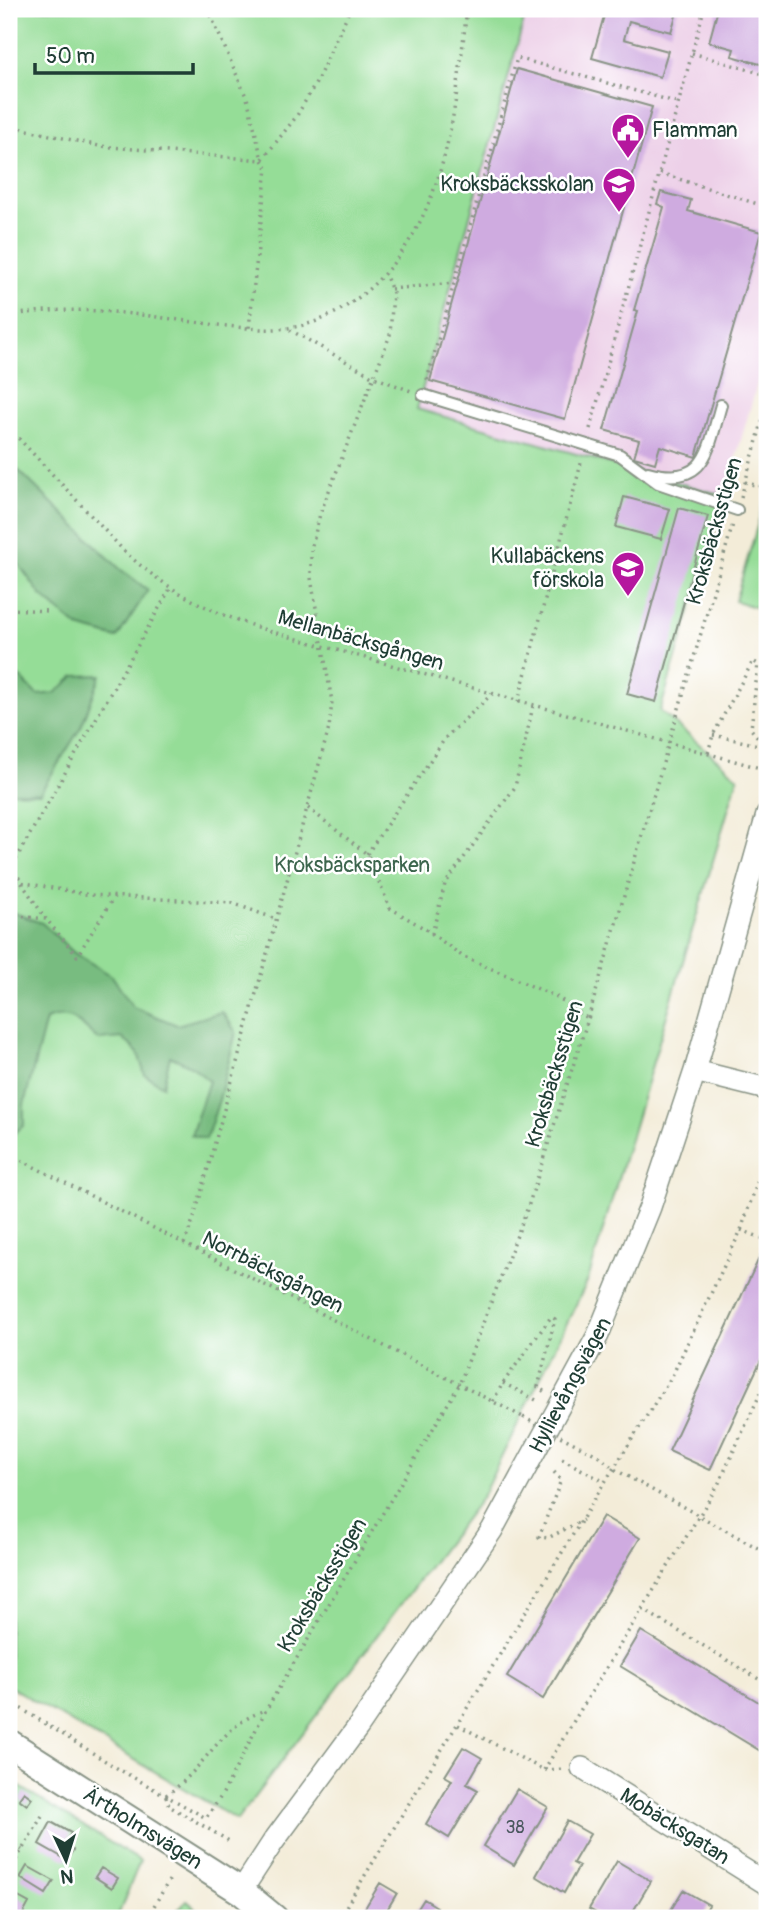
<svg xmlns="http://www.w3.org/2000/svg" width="776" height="1927" font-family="Pangolin,sans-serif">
<rect width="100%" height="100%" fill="#fff"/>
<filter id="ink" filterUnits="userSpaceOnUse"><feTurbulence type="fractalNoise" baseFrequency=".0143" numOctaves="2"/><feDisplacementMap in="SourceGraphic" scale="14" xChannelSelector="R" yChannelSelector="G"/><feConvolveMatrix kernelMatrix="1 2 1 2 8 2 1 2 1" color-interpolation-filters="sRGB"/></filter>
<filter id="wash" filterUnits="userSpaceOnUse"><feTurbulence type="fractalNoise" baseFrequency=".00686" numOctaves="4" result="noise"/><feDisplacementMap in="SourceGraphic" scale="28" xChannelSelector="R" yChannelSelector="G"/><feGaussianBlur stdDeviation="1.57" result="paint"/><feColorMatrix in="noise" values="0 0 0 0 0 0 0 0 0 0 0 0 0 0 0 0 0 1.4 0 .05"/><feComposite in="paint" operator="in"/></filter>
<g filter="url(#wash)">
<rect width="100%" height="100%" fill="#f3ecd8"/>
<path fill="#edd0e8" d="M527,9H767V349L725,496L416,409Z"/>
<path fill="#95dd97" stroke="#5a8d66" stroke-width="2" d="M9,9H527L417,409L725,496L660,711L738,777L588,1280L482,1497L237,1820L9,1686Z
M765,500L767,501V611L735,601Z
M9,1780L140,1861L117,1918H9Z
M186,1900L207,1918H172Z"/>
<path fill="#78bc80" stroke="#4c7c5a" stroke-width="2" d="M14,466L120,569L148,590L117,638L78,627L41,595L9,551V475Z
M9,666L37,695L55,693L75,676L101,675L81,727L40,793L9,792Z
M9,911L42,923L73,952L112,976L133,1007L177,1025L222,1012L236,1032L219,1100L206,1139L191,1135L209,1081L193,1067L170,1056L163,1086L145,1075L138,1053L123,1038L99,1040C80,1025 72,1009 46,1020L24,1105V1125L9,1138Z"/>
<g id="blocks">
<path fill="#cfabe0" d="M606,9H678L671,32L629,21L624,39L668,51L660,77L592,58Z
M718,9H767V66L732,56L734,49L709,42Z
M517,69L652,107L565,419L430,381Z
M661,192L691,200L688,211L761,232L696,457L660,446L655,463L634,457L639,440L604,430L638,311L634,310L664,207L657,204Z
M624,497L670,509L661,539L616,527Z
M679,508L708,516L656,702L627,694Z
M761,1254L767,1257V1347L710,1470L669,1451Z
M603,1516L640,1538L543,1699L507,1677Z
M641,1631L767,1707V1755L620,1666Z
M463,1747L482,1758L467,1784L478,1790L449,1838L426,1824L452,1780L445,1776Z
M517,1789L548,1807L514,1865L483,1846Z
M24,1792L32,1798L27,1805L19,1799Z
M567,1821L590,1834L573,1863L579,1866L564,1893L536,1876Z
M51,1822L71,1833L65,1845L73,1850L67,1860L39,1844Z
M617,1861L651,1881L629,1918H605L589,1909Z
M27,1866L54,1881L46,1894L20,1878Z
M101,1868L118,1878L112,1888L95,1877Z
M380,1883L397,1893L384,1915L389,1918H359Z
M683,1890L709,1905L702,1918H666Z
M11,1893L29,1903L21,1918H9V1896Z
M424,1899L437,1907L431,1915L436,1918H412Z"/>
</g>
</g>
<g filter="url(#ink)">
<use href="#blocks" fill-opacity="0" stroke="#899486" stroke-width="2"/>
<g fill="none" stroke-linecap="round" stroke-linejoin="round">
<defs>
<path id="service" d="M423,395L620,455L658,483L737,510
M648,472C707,488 708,449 721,405"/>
<path id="minor" d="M695,1071L767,1089
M582,1768L767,1884
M241,1891L273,1842L358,1727L492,1530L598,1335L650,1207L695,1071L767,815"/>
<path id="tertiary" d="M9,1743L241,1891L274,1918"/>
</defs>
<use href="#service" stroke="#899486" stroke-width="14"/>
<use href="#minor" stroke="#899486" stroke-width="24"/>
<use href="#tertiary" stroke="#899486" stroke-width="30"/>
<path stroke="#899486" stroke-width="3.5" stroke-dasharray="2 5" stroke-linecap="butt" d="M208,9L248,101L262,160L267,168L249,328
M692,53L767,75
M9,121L23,129L99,146L262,160L296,117L316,83L350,9
M660,173L767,207
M391,289L454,283
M9,316C94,299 176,324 261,329C305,331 339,316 371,287C449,215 455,108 467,9
M290,330L374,377L411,391
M427,380L517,58L679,103
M9,428L125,552C170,593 212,613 269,631L767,770
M590,429L704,9
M745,482L767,489
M741,497L767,405
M9,609L47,611
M518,702L582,460
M713,735L759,745
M708,753L713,735L753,661L758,664L751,729L760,740
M308,808L367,854L390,908L427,930L462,956L557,997L588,1019
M367,854L446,737L492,694
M9,858L21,882L46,919
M9,871L170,589
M9,880L90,895L232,903L276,919
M9,915L46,919L77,956L114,897
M432,934L445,884L515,787L533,706
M9,1154L523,1417
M741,1230L767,1240
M184,1244L195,1215L329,728L332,702L311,578V549L320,514L390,335L393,293L385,274
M503,1383L538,1401
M493,1401L503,1383L551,1317L555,1319L538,1387L545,1392
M599,1456L614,1469L767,1553
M562,1459L605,1482
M554,1472L561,1480L539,1537L548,1538L583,1520
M642,1609L718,1485L767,1379
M9,1701L120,1770L206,1818L222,1795L266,1710L459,1385L528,1207L588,1019L733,524
M458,1725L544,1770L564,1769
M544,1770L642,1609L767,1684
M166,1795C204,1771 220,1724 266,1710
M166,1796L169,1806L231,1842
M9,1842L22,1850
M9,1872L42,1816
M147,1918L171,1877
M339,1918L605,1482L672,1376L741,1230L767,1154"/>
<use href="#service" stroke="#fff" stroke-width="10"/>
<use href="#minor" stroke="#fff" stroke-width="21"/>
<use href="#tertiary" stroke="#fff" stroke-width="26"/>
<path stroke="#899486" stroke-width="3.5" stroke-dasharray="2 5" stroke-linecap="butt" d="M523,1417L599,1456"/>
</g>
</g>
<defs>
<symbol id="civic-pin" viewBox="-11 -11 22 30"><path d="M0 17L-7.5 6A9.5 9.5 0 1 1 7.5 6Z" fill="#b5179e" stroke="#fff"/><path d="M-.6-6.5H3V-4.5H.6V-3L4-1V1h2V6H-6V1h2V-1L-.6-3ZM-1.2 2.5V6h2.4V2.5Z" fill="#fff"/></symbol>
<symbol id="school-pin" viewBox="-11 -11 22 30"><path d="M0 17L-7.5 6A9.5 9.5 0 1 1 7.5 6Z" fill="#b5179e" stroke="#fff"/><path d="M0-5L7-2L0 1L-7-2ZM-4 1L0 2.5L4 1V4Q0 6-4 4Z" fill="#fff"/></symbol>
</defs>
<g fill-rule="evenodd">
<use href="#civic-pin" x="609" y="111" width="38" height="52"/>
<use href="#school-pin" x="600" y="165" width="38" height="52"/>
<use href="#school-pin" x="609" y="549" width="38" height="52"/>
</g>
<g text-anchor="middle" stroke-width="5" stroke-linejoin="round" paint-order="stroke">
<g font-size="18" fill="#4b585f">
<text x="515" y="1833">38</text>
</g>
<g font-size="21" fill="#1f3d34" stroke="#fff" text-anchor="end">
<text x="652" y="137" text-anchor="start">Flamman</text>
<text x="594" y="191">Kroksbäcksskolan</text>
<text x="604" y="563">Kullabäckens<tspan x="604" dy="24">förskola</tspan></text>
</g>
<g font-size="21" fill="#1f3d34" stroke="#fff">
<text transform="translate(714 531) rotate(-74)" y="7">Kroksbäcksstigen</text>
<text transform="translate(361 640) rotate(16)" y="7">Mellanbäcksgången</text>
<text transform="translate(554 1074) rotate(-73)" y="7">Kroksbäcksstigen</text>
<text transform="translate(273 1272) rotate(27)" y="7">Norrbäcksgången</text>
<text transform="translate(570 1385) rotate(-62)" y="7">Hyllievångsvägen</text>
<text transform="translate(322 1585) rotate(-59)" y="7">Kroksbäcksstigen</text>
<text transform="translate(675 1826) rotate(32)" y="7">Mobäcksgatan</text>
<text transform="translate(143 1828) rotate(32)" y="7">Ärtholmsvägen</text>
</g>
<g font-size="21" fill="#3c654d" stroke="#fff">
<text x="352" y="872">Kroksbäcksparken</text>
</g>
</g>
<rect width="776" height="1927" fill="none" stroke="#fff" stroke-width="35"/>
<g transform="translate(66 1860) rotate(176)" stroke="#ffffff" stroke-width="5" paint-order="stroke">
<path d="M0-5L12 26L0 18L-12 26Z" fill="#1f3d34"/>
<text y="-10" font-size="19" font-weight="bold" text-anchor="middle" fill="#1f3d34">N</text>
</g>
<path d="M35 63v10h158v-10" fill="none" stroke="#1f3d34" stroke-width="3.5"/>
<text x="46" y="63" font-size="21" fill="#1f3d34" stroke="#ffffff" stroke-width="5" paint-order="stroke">50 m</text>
</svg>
